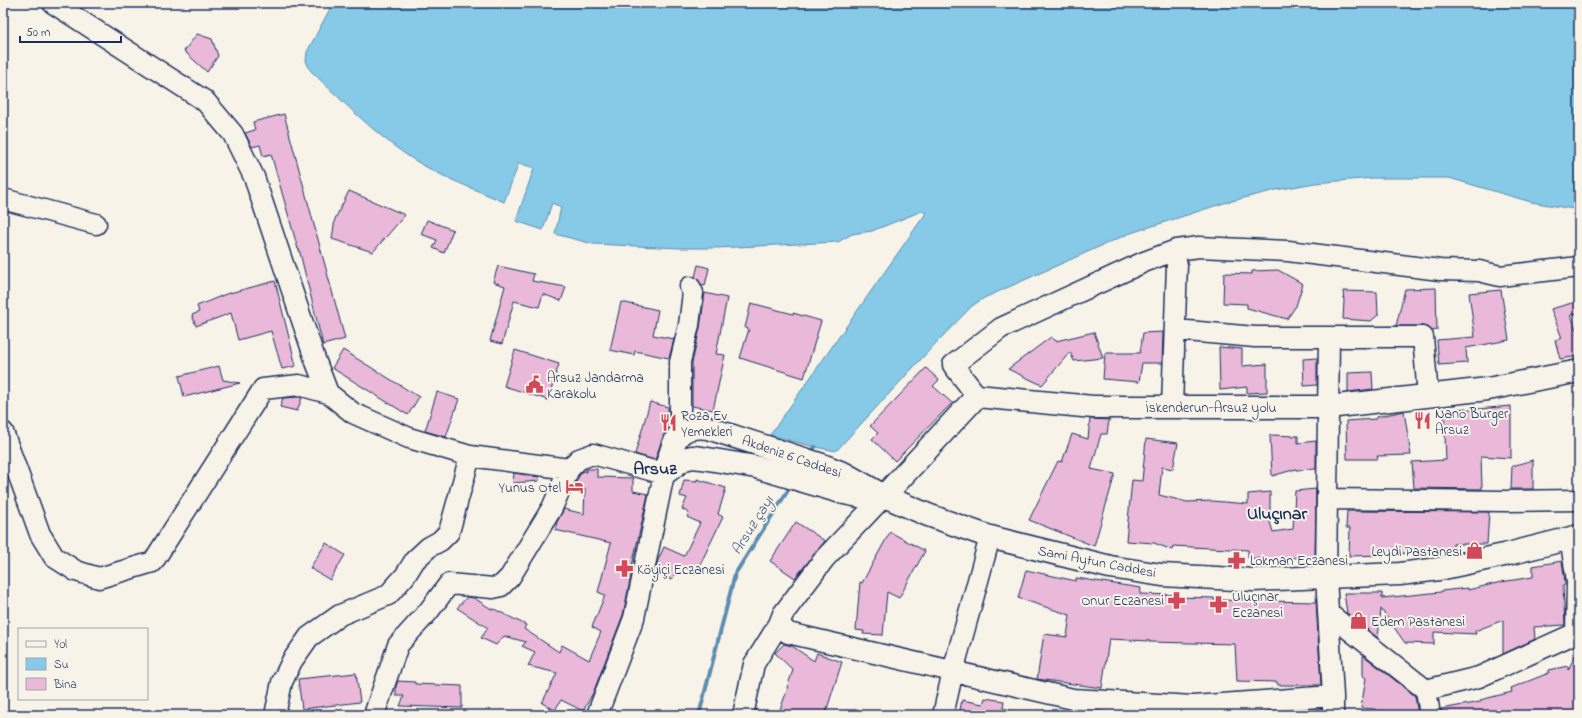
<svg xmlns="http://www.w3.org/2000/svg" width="1582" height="718" font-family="'Indie Flower',sans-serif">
<rect width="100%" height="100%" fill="#f7f3e8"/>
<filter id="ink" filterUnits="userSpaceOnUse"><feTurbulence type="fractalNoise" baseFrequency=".025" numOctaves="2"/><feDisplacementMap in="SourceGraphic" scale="8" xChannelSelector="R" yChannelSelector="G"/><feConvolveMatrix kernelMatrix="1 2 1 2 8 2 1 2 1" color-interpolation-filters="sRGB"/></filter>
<g filter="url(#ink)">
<path fill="#86cae7" stroke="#5b8cb0" d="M333,3H1579V210L1531,202L1449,178H1373L1315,183L1276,190L1224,203L1128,234L984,298L972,306L936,343L836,451L815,447L770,435L926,213L922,211L872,231L852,234L838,242L717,248H680L593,244L555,234L561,207L552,203L543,230L516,221L534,168L519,163L504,202C472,188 438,176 408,156C374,133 340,99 310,70L306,61L307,52Z"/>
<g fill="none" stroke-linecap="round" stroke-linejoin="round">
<path stroke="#5b8cb0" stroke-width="4" d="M810,455L815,447
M699,715L735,574L792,484"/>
</g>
<path fill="#eab9d9" stroke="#1b2f5e" d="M197,34L212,39L218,56L207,72L184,51Z
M284,114L345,339L323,345L299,249H298L271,154L263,156L260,145L252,147L245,133L255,130L253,122Z
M349,191L405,215L373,252L332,239L335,219Z
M427,220L453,230L444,253L433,248L437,240L421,234Z
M698,265L709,268L705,286L702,285L695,277Z
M498,266L534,274L532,281L566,287L561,301L543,294L539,307L514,301L502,344L490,341L505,286L493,282Z
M1278,270L1303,284L1296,306L1287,319L1247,308V304L1223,303L1224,273L1252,274V271Z
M275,281L296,366L282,369L271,331L238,340L231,313L196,326L192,315L199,312L197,306L226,294Z
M1436,288L1437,330L1432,331L1428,327L1423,326H1396L1405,289Z
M1501,290L1509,340L1466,348L1467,363L1439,365L1437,340L1475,337L1469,293Z
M1343,291L1377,292L1378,315L1371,321L1343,319L1344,301Z
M705,293L727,298L716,354L725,355L713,410L692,406V363L700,328Z
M1579,301V313L1571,315L1579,338V356L1560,359L1555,340L1562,338L1551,309Z
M621,302L658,310L653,335L674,339L669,358L635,351L634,355L610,350Z
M751,303L793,314V313L821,321L804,378L740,358L749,329L745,328Z
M1094,332L1103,358L1074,361L1070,352L1042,385L1008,369L1051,337L1056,341Z
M1163,332L1162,363H1142L1139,382L1103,379L1105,353H1140L1143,333Z
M1219,347L1242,349V366L1267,364V392L1247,393V387L1220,390Z
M343,350L419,397L408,415L332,368Z
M515,350L559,364L548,400L504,386Z
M1317,358V385L1304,386L1303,359Z
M219,366L223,380L240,383L184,397L179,376Z
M926,368L939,380L933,386L952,403L895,461L872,439L878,433L870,426Z
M1372,372L1373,389L1348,392V373Z
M437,392L459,399L446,437L425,431Z
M298,397L302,398L297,411L280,407L283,398Z
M650,402L668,407V422L655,460L635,454Z
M1511,406V458L1481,456L1482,489L1414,488L1412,462L1446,460L1444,411L1466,408V410Z
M1404,411L1411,455L1377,456L1378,459H1347L1346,421L1376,419V417Z
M1090,419L1109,420L1107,434H1101L1091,469L1115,474L1094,546L1029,520L1058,461L1062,462L1072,434L1088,439Z
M1270,435L1298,436V443L1316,441V469L1296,470V469L1272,476Z
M1146,439L1178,443L1173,469L1162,467L1159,495L1187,502L1212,501L1248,504V494L1270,492V522L1273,532L1293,529L1295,491L1316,489L1315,557L1288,558V560L1248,558V550L1173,546L1172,550L1154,543L1126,541L1132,480L1142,481Z
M1533,460V489H1511L1512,466Z
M586,469H597V477L633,478V491L648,494L632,566H633L623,615L593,693L583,711L561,700L555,710L542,703L557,673L528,666L535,652L522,646L526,642L504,636L496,645L481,638L488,628L457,608L467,597L474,598L493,610L494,609L526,625L524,629L559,652L562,645L589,660L601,632L592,627L605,595L598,592L611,543L555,530L557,522L564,509L584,514L585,489L574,487L579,476L583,471L586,472Z
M514,473L539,477V481L513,483Z
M697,479L726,488L718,514L723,517L695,575L678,566L672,580L655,573L658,560L664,547L684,556L700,523L687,517L689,513L682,509L687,498L680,496L684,480L697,481Z
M1347,511L1489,512L1487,544H1453V550H1409V553L1381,555L1349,556L1350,528H1346Z
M796,522L825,541L795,578L770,561Z
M890,532L925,551L899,598L887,592L883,635L863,634L864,631L856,630L860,582L862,583Z
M326,543L345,555L330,580L310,568Z
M1562,561L1565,582V585L1563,586L1565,625L1534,627L1535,639L1503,654V620L1475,631L1476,634L1434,632V644L1405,643L1381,609L1378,638L1347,613L1344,593H1382V598L1441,592V591L1468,588V590L1501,582L1533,577V566Z
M1026,570L1076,581V578L1141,588L1140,594L1176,595V597L1214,598V600L1316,602L1321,685H1278L1277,682L1237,681L1235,644L1149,642L1150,641L1109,639L1102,688L1037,679L1044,634L1067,637L1070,615L1018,598Z
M784,644L792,646L814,661L817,653L842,662L825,715H778L788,688H787L793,670L775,653Z
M1579,648V715H1518L1517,712L1504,715H1441V709L1480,702V700L1512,692L1511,688L1549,673V670L1568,666V670Z
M1363,655L1415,696L1418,715H1376L1375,709L1361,708L1366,678L1363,676Z
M356,673L360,702L302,709L298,679Z
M398,681L415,682V684L462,686V708L400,706L404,696H396V686Z
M985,698L1004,701L1003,708L1010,710V715H959L962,700L983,704Z"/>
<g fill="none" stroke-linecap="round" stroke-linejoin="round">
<defs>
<path id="minor" d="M53,3L205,101L233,134L254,177L316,362L328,393L353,413L409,438L470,456L569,469
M3,199L96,224
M1176,330L1255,337H1423L1428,396
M1329,337L1326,577L1333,696V715
M977,396L953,365L1001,328L1144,262L1176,250L1199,247L1288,251L1440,270L1479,271L1500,276L1579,267
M1172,407L1177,264
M3,432L40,534L54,557L76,571L99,578L153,562L263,389L299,385L328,393
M680,433V362L689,325L693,293L690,287
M1327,499L1506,501L1579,500
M1570,538L1577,581L1576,633
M1328,613L1426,690L1479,677L1576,633H1579
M779,624L788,633L1073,699L1193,706L1333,696
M1426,690L1430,715
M275,715L282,682L292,661L309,637L340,615L388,595L405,576L415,560L429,547L440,541L449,532L470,456
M374,715L398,645L428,612L449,584L493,588L501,586L510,577L552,508L569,469L579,459L593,454L664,474L634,618L597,715
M743,715L754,664L779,624L783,614L825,558L884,496
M943,715L953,671L990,537"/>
<path id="major" d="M664,474C674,446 672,424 708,428L822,465L845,474L884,496L928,515L990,537L1110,567L1162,575L1253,580L1400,574L1439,569L1504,555L1579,536
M664,474L684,459L692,457L702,458L756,467L844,493L859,496H877
M884,496L977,396L1093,407H1328L1488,389L1579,371"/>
</defs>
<use href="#minor" stroke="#1b2f5e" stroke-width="23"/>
<use href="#major" stroke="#1b2f5e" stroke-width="25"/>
<use href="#minor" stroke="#f7f3e8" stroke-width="20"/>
<use href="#major" stroke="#f7f3e8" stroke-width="22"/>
</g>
</g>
<defs>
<symbol id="civic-bare" viewBox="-9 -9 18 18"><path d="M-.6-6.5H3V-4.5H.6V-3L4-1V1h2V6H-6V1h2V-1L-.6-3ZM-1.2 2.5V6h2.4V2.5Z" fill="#d1495b" stroke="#f7f3e8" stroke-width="2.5" paint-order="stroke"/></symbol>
<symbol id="restaurant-bare" viewBox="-9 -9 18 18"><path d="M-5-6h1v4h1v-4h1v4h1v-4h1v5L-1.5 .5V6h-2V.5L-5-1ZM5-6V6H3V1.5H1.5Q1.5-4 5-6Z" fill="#d1495b" stroke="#f7f3e8" stroke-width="2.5" paint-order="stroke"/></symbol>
<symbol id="hotel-bare" viewBox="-9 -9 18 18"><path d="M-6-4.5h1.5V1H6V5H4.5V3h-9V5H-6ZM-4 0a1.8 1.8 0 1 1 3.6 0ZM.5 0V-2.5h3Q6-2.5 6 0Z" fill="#d1495b" stroke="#f7f3e8" stroke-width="2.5" paint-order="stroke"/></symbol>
<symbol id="shop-bare" viewBox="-9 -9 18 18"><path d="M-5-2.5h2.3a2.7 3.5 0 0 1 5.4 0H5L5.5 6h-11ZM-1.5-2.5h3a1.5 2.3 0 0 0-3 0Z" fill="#d1495b" stroke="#f7f3e8" stroke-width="2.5" paint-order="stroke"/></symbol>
<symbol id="pharmacy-bare" viewBox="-9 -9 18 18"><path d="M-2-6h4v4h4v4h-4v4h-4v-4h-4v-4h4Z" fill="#d1495b" stroke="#f7f3e8" stroke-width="2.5" paint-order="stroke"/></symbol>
</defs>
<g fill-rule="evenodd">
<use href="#civic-bare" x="522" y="372" width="25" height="25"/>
<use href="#restaurant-bare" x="1410" y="408" width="25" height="25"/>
<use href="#restaurant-bare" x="656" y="410" width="25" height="25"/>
<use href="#hotel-bare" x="562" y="474" width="25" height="25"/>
<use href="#shop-bare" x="1462" y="538" width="25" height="25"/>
<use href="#pharmacy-bare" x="1224" y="548" width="25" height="25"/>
<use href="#pharmacy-bare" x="612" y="556" width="25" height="25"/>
<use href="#pharmacy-bare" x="1164" y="588" width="25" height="25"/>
<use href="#pharmacy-bare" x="1206" y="592" width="25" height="25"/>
<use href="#shop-bare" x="1346" y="608" width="25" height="25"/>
</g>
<g text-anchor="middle" stroke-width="4" stroke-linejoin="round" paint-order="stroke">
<g font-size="14" fill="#1b2f5e" stroke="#f7f3e8" text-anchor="start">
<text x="547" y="382">Arsuz Jandarma<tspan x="547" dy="16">Karakolu</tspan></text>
<text x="1435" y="418">Nano Burger<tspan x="1435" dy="16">Arsuz</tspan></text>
<text x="681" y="420">Roza Ev<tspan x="681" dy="16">Yemekleri</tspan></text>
<text x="561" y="492" text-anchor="end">Yunus Otel</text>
<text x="1462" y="556" text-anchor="end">Leydi Pastanesi</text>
<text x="1250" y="565">Lokman Eczanesi</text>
<text x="637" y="574">Köyiçi Eczanesi</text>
<text x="1232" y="601">Uluçınar<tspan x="1232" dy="16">Eczanesi</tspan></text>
<text x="1164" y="605" text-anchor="end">Onur Eczanesi</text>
<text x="1371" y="626">Edem Pastanesi</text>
</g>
<g font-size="14" fill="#1b2f5e" stroke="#f7f3e8">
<text x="1211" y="412">İskenderun-Arsuz yolu</text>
<text transform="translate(792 456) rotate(19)" y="5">Akdeniz 6 Caddesi</text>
<text transform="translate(1097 561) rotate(11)" y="5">Sami Aytun Caddesi</text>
</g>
<g font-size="15" font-style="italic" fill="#365680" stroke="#f7f3e8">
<text transform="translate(752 525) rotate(-58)" y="5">Arsuz çayı</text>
</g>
<g font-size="18" font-weight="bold" fill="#1b2f5e" stroke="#f7f3e8">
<text x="655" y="474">Arsuz</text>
<text x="1277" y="519">Uluçınar</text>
</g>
</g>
<rect width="1582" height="718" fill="none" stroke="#f7f3e8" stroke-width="16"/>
<rect x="8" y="8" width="1566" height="702" fill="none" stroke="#1b2f5e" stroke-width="1.5" filter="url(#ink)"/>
<rect x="18" y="628" width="130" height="72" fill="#f7f3e8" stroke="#9fa5b1"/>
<rect x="26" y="641" width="20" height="6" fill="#f7f3e8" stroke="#9fa5b1"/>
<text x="54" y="648" font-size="12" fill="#1b2f5e">Yol</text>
<rect x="26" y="658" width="20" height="12" fill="#86cae7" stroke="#9fa5b1"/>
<text x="54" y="668" font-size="12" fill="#1b2f5e">Su</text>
<rect x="26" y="678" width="20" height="12" fill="#eab9d9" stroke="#9fa5b1"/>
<text x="54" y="688" font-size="12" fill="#1b2f5e">Bina</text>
<path d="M20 36v6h101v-6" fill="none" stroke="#1b2f5e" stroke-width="2"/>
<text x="26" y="36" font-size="12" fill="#1b2f5e" stroke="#f7f3e8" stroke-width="3" paint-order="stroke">50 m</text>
</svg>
